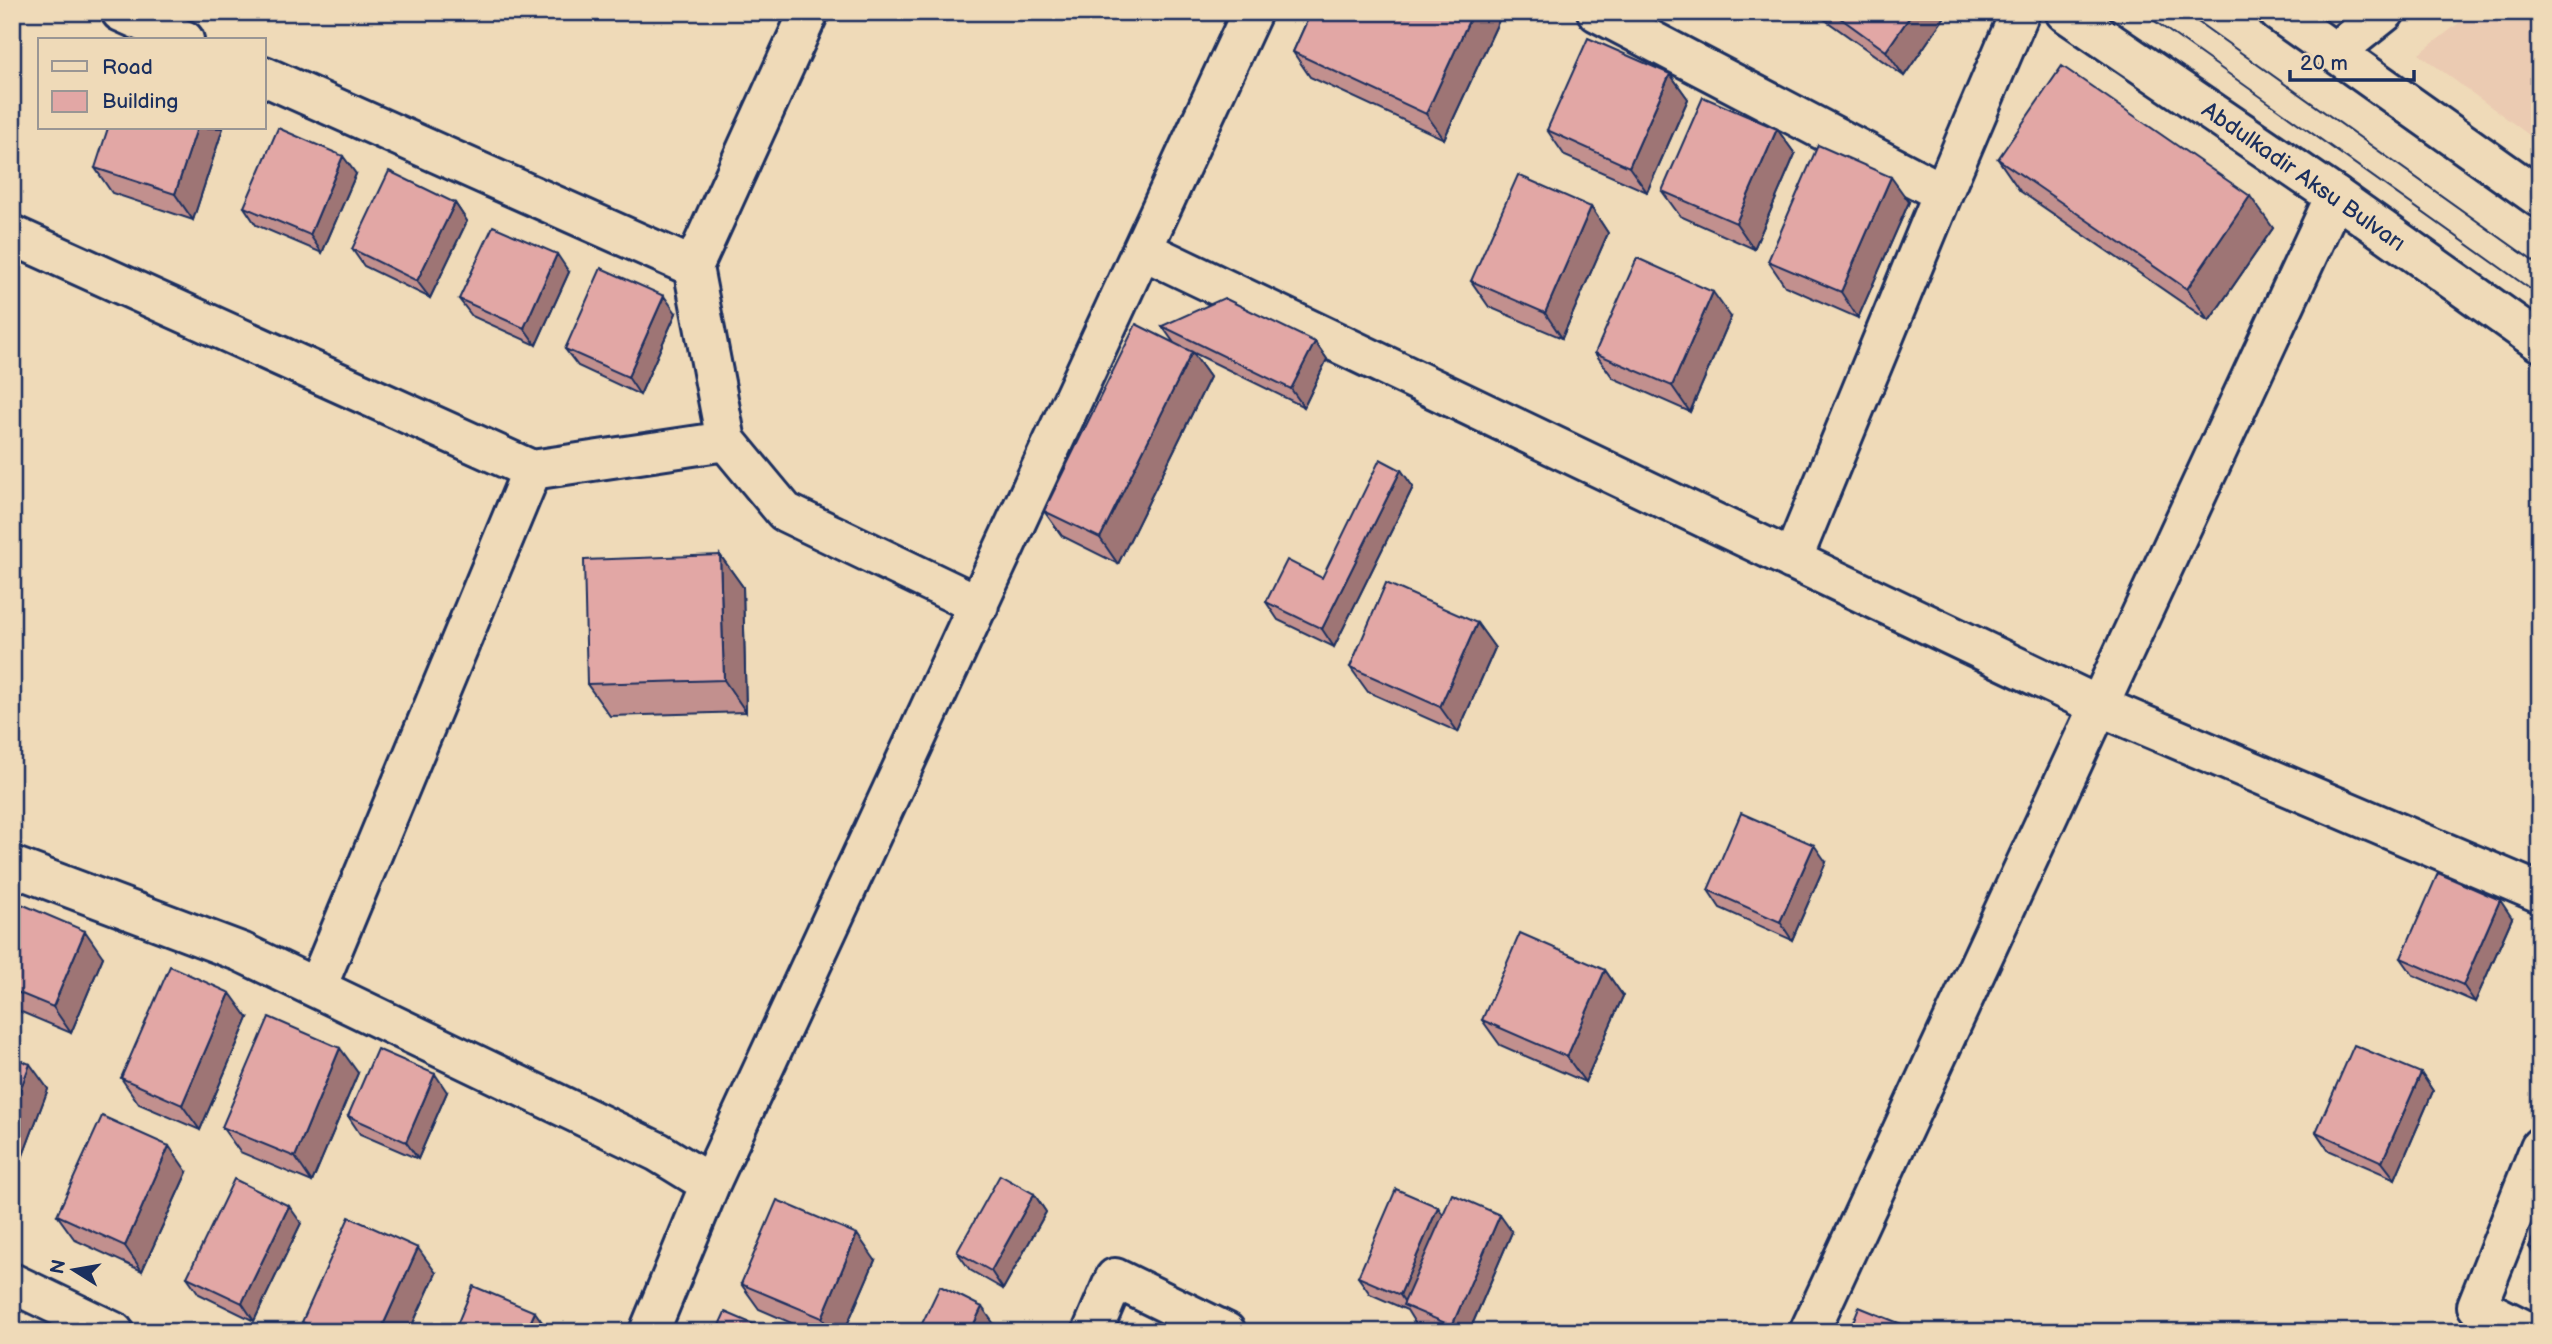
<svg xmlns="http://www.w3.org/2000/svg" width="2552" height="1344" font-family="'Balsamiq Sans',sans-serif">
<rect width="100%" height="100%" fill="#efdab8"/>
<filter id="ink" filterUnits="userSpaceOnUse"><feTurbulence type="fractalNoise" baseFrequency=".0143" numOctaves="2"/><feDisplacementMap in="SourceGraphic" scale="14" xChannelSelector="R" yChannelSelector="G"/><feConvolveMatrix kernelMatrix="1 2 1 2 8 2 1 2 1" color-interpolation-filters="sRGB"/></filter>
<g filter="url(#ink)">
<path fill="#ebcbb2" d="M2473,12H2540V143L2419,54Z"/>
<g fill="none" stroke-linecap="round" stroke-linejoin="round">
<defs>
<path id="minor" d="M121,12L184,40
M1597,12L1943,193
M2335,52L2385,12
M12,235L532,470L726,441L693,267L264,76
M1143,250L2099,706L2540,893
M693,267L809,12
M726,441L785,512L979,605
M1792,560L1943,193L2020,12
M12,866L241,952L658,1152L710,1184
M317,987L532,470
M12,1283L114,1332
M649,1332L710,1184L1252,12
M1092,1332L1115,1278L1226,1332
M1809,1332L2335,196
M2529,1332L2477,1306L2540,1147"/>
<path id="major" d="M2065,12L2335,196L2540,342
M2278,12L2540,198"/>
</defs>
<use href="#minor" stroke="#1b2f5e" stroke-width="44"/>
<use href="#major" stroke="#1b2f5e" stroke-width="44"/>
<use href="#minor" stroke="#efdab8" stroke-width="38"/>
<use href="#major" stroke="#efdab8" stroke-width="38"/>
<path stroke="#1b2f5e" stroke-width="2" d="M2142,12L2540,296
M2184,12L2540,266"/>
</g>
<path fill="#c2908e" stroke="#1b2f5e" stroke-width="2" d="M1311,12H1496L1500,18L1444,139L1310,77L1293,52Z
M1814,12H1948L1904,76Z
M1670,74L1688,99L1647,192L1565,156L1547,130Z
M223,128L193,220L112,193L95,168Z
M1777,129L1795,154L1754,249L1680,216L1662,191Z
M1998,159L2273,228L2209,321L2020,191Z
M356,174L322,253L256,225L244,207Z
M1909,202L1858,318L1785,286L1768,261Z
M455,203L467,221L430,298L364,266L352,249Z
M1591,207L1608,233L1562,338L1489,307L1471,281Z
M569,272L536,345L472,316L459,299Z
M676,313L640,395L578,366L565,349Z
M1731,317L1690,412L1613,378L1595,353Z
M1162,326L1315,342L1327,359L1304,407L1192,352L1210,377L1118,564L1062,536L1044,511L1174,343Z
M1401,470L1413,487L1334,647L1278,620L1266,602L1322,578Z
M720,555L743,587L746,712L610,716L587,684Z
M1477,623L1495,648L1458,732L1368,692L1350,667Z
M1826,862L1792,940L1720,908L1708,890Z
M12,900L103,957L71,1033L12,1008Z
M2512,918L2475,1002L2413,975L2401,958Z
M1605,970L1623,996L1585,1082L1500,1045L1482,1020Z
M248,1018L200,1130L139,1104L121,1078Z
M12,1057L48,1089L19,1166L12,1164Z
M358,1073L312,1182L240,1152L222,1127Z
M2421,1073L2433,1091L2395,1179L2328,1150L2316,1132Z
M447,1092L418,1159L360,1134L348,1116Z
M187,1172L142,1271L75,1240L57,1215Z
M1034,1194L1046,1212L1003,1289L970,1270L957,1252Z
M1443,1214L1512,1232L1469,1332H1436L1415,1323L1407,1310L1370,1294L1358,1277Z
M2540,1222V1263L2529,1247Z
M301,1223L254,1321L199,1294L187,1277Z
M875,1260L844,1332H812L759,1309L741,1284Z
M436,1273L409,1332H309L302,1322Z"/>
<path fill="#9e7574" stroke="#1b2f5e" stroke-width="2" d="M1473,12H1496L1500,18L1444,139L1426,114Z
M1913,12H1948L1904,76L1886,51Z
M1670,74L1688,99L1647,192L1629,167Z
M197,128H223L193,220L175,194Z
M1777,129L1795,154L1754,249L1736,223Z
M343,156L356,174L322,253L310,235Z
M1891,177L1909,202L1858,318L1841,292Z
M2250,196L2273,228L2209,321L2187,289Z
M455,203L467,221L430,298L417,281Z
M1591,207L1608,233L1562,338L1545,313Z
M557,254L569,272L536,345L524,328Z
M1713,292L1731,317L1690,412L1672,386Z
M664,296L676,313L640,395L628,377Z
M1315,342L1327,359L1304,407L1291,389Z
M1192,352L1210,377L1118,564L1100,538Z
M1401,470L1413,487L1334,647L1322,629Z
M720,555L743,587L746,712L724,680Z
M1477,623L1495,648L1458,732L1440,707Z
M1814,845L1826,862L1792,940L1780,922Z
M2500,900L2512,918L2475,1002L2463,985Z
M85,931L103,957L71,1033L53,1007Z
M1605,970L1623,996L1585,1082L1567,1057Z
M230,993L248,1018L200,1130L182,1105Z
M340,1048L358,1073L312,1182L295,1157Z
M30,1064L48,1089L19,1166L12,1157V1111Z
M2421,1073L2433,1091L2395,1179L2382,1162Z
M435,1074L447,1092L418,1159L406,1142Z
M169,1146L187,1172L142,1271L125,1246Z
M1034,1194L1046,1212L1003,1289L991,1271Z
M289,1206L301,1223L254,1321L242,1303Z
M1438,1207L1450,1225L1408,1307L1400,1295Z
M1500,1215L1512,1232L1469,1332H1455L1452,1326Z
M857,1234L875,1260L844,1332H831L822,1318Z
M418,1248L436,1273L409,1332H380Z
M982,1307L994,1324L990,1332H970Z
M535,1312L547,1329L546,1332H526Z"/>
<path fill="#e2a7a5" stroke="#1b2f5e" stroke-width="2" d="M1311,12H1473L1426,114L1293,52Z
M1832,12H1913L1886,51Z
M1588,38L1670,74L1629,167L1547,130Z
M2062,66L2250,196L2187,289L1998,159Z
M1703,97L1777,129L1736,223L1662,191Z
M108,128H197L175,194L95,168Z
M278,128L343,156L310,235L244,207Z
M1818,145L1891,177L1841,292L1768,261Z
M389,171L455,203L417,281L352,249Z
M1518,175L1591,207L1545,313L1471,281Z
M493,226L557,254L524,328L459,299Z
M1637,258L1713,292L1672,386L1595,353Z
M601,268L664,296L628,377L565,349Z
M1224,298L1315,342L1291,389L1162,326Z
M1136,324L1192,352L1100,538L1044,511Z
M1380,459L1401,470L1322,629L1266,602L1287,560L1322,578Z
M720,555L724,680L587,684L584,560Z
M1386,583L1477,623L1440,707L1350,667Z
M1741,813L1814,845L1780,922L1708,890Z
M2438,873L2500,900L2463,985L2401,958Z
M12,900L85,931L53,1007L12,990Z
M1520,933L1605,970L1567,1057L1482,1020Z
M170,966L230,993L182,1105L121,1078Z
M269,1017L340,1048L295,1157L222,1127Z
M2354,1045L2421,1073L2382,1162L2316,1132Z
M377,1049L435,1074L406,1142L348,1116Z
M12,1057L30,1064L12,1111Z
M102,1116L169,1146L125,1246L57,1215Z
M1000,1175L1034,1194L991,1271L957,1252Z
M234,1179L289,1206L242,1303L187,1277Z
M1396,1189L1438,1207L1400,1295L1358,1277Z
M1452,1194L1500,1215L1452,1326L1403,1305Z
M777,1200L857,1234L822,1318L741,1284Z
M349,1217L418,1248L380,1332H324L302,1322Z
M2540,1222V1252L2529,1247Z
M473,1286L535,1312L526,1332H454Z
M940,1286L982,1307L970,1332H918Z
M1859,1307L1921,1332H1849Z
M725,1312L772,1332H716Z"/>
</g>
<g text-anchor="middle" stroke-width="7" stroke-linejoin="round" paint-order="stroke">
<g font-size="23" fill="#1b2f5e" stroke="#efdab8">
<text transform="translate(2304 176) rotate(35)" y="8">Abdulkadir Aksu Bulvarı</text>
</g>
</g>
<rect width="2552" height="1344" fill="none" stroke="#efdab8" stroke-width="42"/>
<rect x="21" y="21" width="2510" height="1302" fill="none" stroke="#1b2f5e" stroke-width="2.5" filter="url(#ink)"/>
<rect x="38" y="38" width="228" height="91" fill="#efdab8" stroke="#9a9694" stroke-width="2"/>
<rect x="52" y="61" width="35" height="10" fill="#efdab8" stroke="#9a9694" stroke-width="2"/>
<text x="102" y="74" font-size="21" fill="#1b2f5e">Road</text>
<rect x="52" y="91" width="35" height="21" fill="#e2a7a5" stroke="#9a9694" stroke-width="2"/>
<text x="102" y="108" font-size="21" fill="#1b2f5e">Building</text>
<g transform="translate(74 1270) rotate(281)" stroke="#efdab8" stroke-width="5" paint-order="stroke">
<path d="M0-5L12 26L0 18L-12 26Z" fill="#1b2f5e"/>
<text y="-10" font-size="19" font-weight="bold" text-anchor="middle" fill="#1b2f5e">N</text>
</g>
<path d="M2290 70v10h124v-10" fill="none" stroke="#1b2f5e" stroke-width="3.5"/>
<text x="2300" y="70" font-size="21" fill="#1b2f5e" stroke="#efdab8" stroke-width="5" paint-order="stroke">20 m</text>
</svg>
